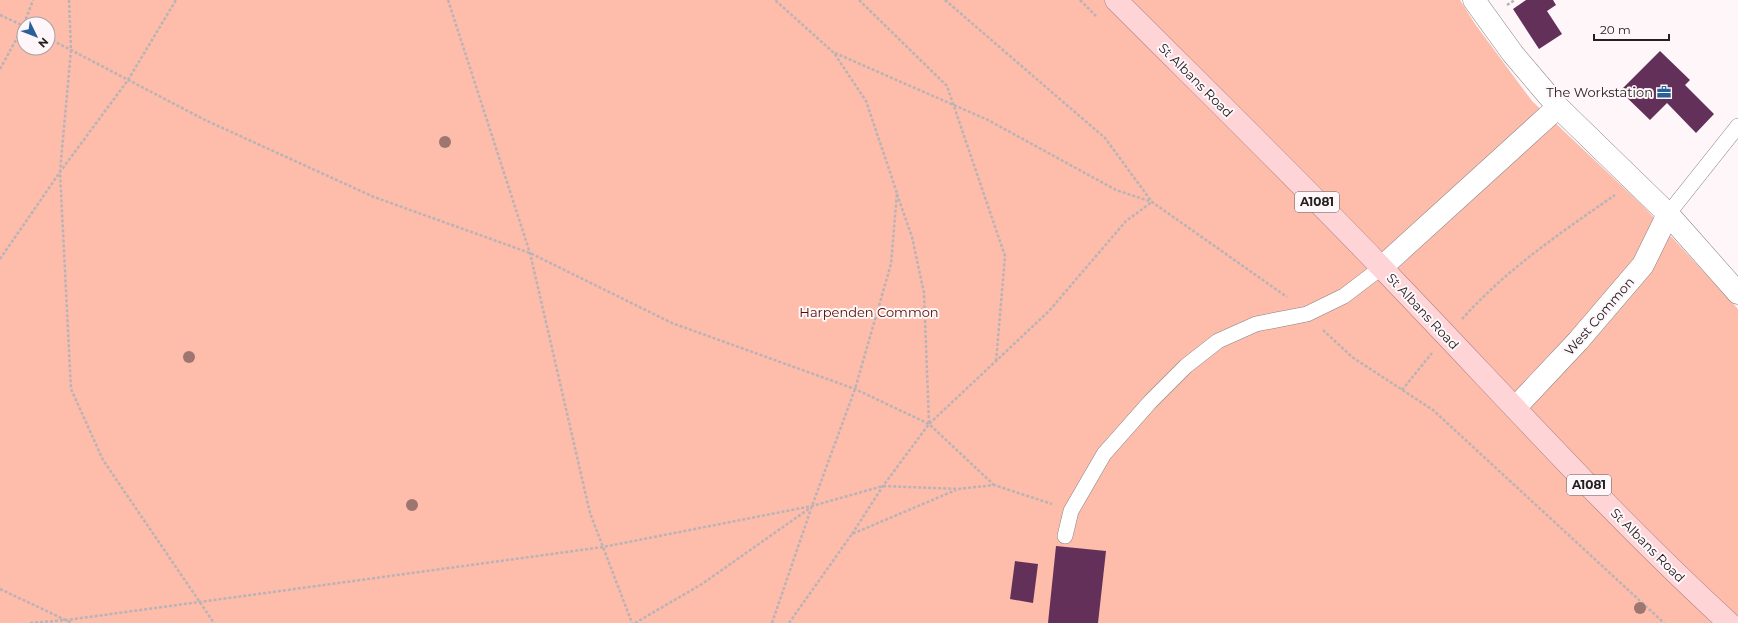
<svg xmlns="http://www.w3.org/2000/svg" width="1738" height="623" font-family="Montserrat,sans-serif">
<rect width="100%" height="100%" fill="#fef6f9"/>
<path fill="#febcaa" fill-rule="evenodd" d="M0,0H1460L1475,24L1532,101L1644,207L1738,309V623H0ZM24,24H48V48H24Z"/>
<path fill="#63305a" d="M1526,0H1553L1556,5L1547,11L1562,34L1539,49L1513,9Z
M1660,51L1690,80L1685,85L1714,114L1696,133L1667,103L1650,120L1620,91Z
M1056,546L1106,551L1098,623H1048Z
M1015,561L1038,564L1033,603L1010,599Z"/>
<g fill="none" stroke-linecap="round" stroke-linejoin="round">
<defs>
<path id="service" d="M1668,214L1738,126
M1065,536L1071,511L1104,454L1150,402L1186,366L1218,341L1256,324L1307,314L1344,296L1382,267"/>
<path id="minor" d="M1474,0L1513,54L1558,107L1668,214L1738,293
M1382,267L1558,107
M1515,408L1578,341L1643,265L1668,214"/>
<path id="primary" d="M1116,0C1205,89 1295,177 1382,268C1497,387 1607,511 1729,623"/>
</defs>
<use href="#service" stroke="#888184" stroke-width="16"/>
<use href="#minor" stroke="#888184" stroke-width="23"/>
<use href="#primary" stroke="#b18285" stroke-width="23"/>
<path stroke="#bab3b6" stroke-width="2.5" stroke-dasharray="3 2" stroke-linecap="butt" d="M69,0L71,50L60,172L71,389L103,460L214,623
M448,0L530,253L590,513L632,623
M859,0L947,86L1005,256L996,362
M945,0L1105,138L1152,202L1287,297
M1080,0L1096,16
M1507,5L1515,0
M0,15L24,26
M24,24L33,0
M48,38L205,120L374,197L530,253L672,323L855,389L929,424L994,485
M835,53L988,120L1116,190L1152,202
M0,69L24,25
M897,194L912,237L924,293L929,423
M0,259L60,172L128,80L176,0
M1462,319C1507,269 1560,233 1615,195
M1323,330L1352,357L1433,410L1664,623
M1402,390L1432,353
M852,534L883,486L929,424L1049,311L1126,221L1152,202
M0,589L72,623
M30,623L67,620L603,547L812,506L883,486L958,489L994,485L1052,504
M635,623L702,584L810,508
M772,623L812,506L855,389L891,264L897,193L866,101L834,53L775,0
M789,623L852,534L956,490"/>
<use href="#service" stroke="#fff" stroke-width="15"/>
<use href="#minor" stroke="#fff" stroke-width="22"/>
<use href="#primary" stroke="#fed4d6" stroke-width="22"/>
</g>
<g fill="#9e7670">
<circle cx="445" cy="142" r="6"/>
<circle cx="189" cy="357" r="6"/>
<circle cx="412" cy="505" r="6"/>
<circle cx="1640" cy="608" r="6"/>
</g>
<defs>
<symbol id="office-bare" viewBox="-9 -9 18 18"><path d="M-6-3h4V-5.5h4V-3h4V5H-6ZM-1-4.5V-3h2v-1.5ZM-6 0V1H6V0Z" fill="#286098" stroke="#fef6f9" stroke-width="2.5" paint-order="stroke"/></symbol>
</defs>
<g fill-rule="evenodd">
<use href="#office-bare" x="1654" y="82" width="20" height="20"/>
</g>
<g text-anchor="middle" stroke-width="4" stroke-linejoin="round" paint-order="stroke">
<g fill="#fef6f9" stroke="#656162" stroke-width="1">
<rect x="1295" y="192" width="44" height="20" rx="3"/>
<rect x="1567" y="475" width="44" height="20" rx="3"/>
</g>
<g font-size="12" font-weight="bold" fill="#242122">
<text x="1317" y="206">A1081</text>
<text x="1589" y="489">A1081</text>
</g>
<g font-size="13" fill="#242122" stroke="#fef6f9">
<text transform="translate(1196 80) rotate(45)" y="5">St Albans Road</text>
<text transform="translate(1423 311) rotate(47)" y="5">St Albans Road</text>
<text transform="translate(1599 316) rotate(-49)" y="5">West Common</text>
<text transform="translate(1648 545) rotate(45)" y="5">St Albans Road</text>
</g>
<g font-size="13" fill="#242122" stroke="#fef6f9" text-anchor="end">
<text x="1653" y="97">The Workstation</text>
</g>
<g font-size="13" fill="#500e00" stroke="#fef6f9">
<text x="869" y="317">Harpenden Common</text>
</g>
</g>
<g transform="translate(36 36) rotate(133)"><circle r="19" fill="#fef6f9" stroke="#a7a1a3"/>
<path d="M0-3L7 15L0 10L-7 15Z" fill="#286098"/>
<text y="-6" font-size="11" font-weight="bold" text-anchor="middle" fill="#242122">N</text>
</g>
<path d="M1594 34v6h75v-6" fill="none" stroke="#242122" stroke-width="2"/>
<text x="1600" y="34" font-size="12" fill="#242122" stroke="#fef6f9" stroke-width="3" paint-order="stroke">20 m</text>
</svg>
